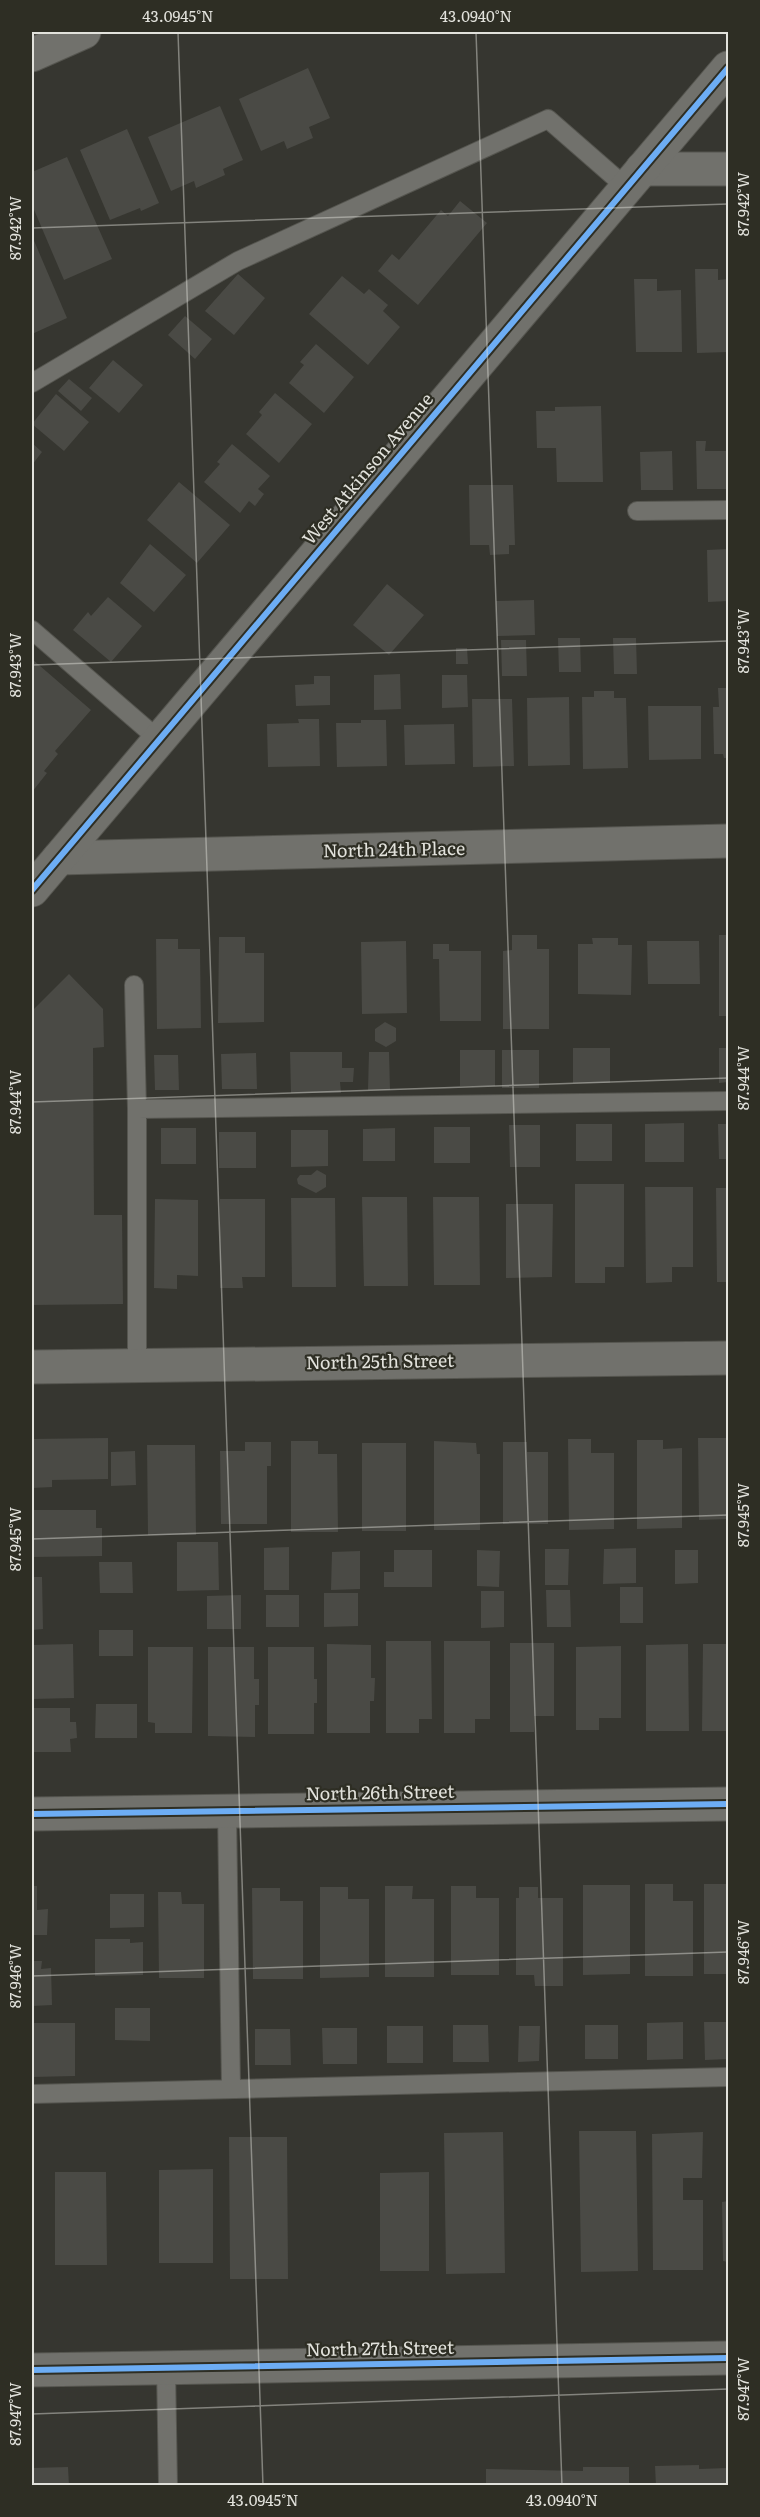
<svg xmlns="http://www.w3.org/2000/svg" width="760" height="2517" font-family="Literata,serif">
<rect width="100%" height="100%" fill="#363630"/>
<path fill="#4a4a45" d="M308,68L330,118L309,127L313,138L287,149L284,141L261,151L239,99Z
M220,106L243,160L223,169L225,175L196,188L194,181L171,191L148,137Z
M127,129L159,203L141,211L140,208L110,220L80,150Z
M67,157L112,259L64,280L32,205V172Z
M460,201L487,223L418,305L378,271L392,254L399,260L441,210L448,216Z
M32,236L67,318L32,334Z
M695,269H718V280L728,279V352L697,353Z
M238,274L265,298L234,335L205,311Z
M342,276L364,294L369,289L388,305L383,311L400,327L368,365L309,314Z
M634,279H657V291L681,290L682,352H636Z
M185,316L212,339L195,359L168,335Z
M316,344L354,377L324,413L289,383L304,365L300,362Z
M113,360L143,385L119,413L89,388Z
M69,379L92,398L81,411L58,391Z
M275,393L312,424L279,463L246,434L262,415L259,412Z
M56,394L89,422L64,451L32,424Z
M601,406L603,482H557L556,448H537L536,411H555V407Z
M696,441H706L705,451H728V489H697Z
M32,443L42,452L32,465Z
M232,444L270,476L258,489L264,494L255,506L249,501L240,513L204,482L220,464L217,462Z
M672,451L673,490H641L640,452Z
M179,482L230,525L197,563L147,520Z
M469,485H513L515,545H509V554L490,555L489,545H470Z
M150,544L186,575L154,612L120,583Z
M728,549V601L708,602L707,550Z
M387,584L424,615L389,655L353,625Z
M108,597L142,626L111,662L73,630L88,612L91,616Z
M534,600L535,635L497,636L496,601Z
M558,638H580L581,672H559Z
M613,638H636L637,674H614Z
M501,640H526L527,676H502Z
M456,648H467L468,664H456Z
M32,659L91,710L55,751L58,754L44,771L47,773L32,792Z
M400,674L401,709L374,710V675Z
M442,675H467L468,707L442,708Z
M314,676H330V705L296,706L295,685L314,684Z
M718,688H728V758H724L723,754H714L713,707H719Z
M594,691H614V698H626L628,768L583,769L582,697H594Z
M569,697L570,765L528,766L527,698Z
M472,699H512L514,766L473,767Z
M648,706H701V759L649,760Z
M298,719H319L320,766L268,767L267,724L299,723Z
M361,720H386L387,766L337,767L336,723H361Z
M454,724L455,764L405,765L404,725Z
M512,935H537V949H549V1029H503V951L512,950Z
M719,935H728V1016H719Z
M219,937H245V953H264V1022L218,1023Z
M592,938H618V945H632L631,995L578,994V944H593Z
M156,939H178V949H200L201,1028L157,1029Z
M406,941L407,1013L362,1014L361,942Z
M647,941H699L700,984H648Z
M433,944H449V951H481V1021H440L439,959H433Z
M69,974L103,1009L104,1047L93,1048L94,1215H122L123,1304L32,1305V1023H34V1009Z
M385,1022L396,1028V1041L386,1047L375,1041V1029Z
M573,1048H610V1083H573Z
M719,1048H728V1082L719,1083Z
M460,1050H495V1086H460Z
M502,1050H539V1088H502Z
M290,1052H342V1068H354L353,1082H340L341,1093H291Z
M369,1052H389L390,1090H368Z
M256,1053L257,1089H222L221,1054Z
M154,1055H178L179,1090H155Z
M684,1123V1162H645V1124Z
M576,1124H612V1161H576Z
M718,1124H728V1159H719Z
M509,1125H540V1167H510Z
M434,1127H470V1163H434Z
M161,1128H196V1164H161Z
M395,1128V1161H363V1129Z
M291,1130H328V1166L291,1167Z
M219,1132H256V1168H219Z
M317,1170L326,1175V1187L316,1193L298,1184L297,1179L300,1175H311Z
M575,1184H624V1267H605V1283H575Z
M645,1187H693V1267H672V1282L646,1283Z
M716,1188H728V1282H717Z
M362,1197H407L408,1286H364Z
M433,1197H479L480,1285H434Z
M291,1198H335L336,1287H292Z
M155,1199L198,1200V1276L177,1275V1289L154,1288Z
M220,1199H265V1277H242L243,1288H220Z
M506,1204H553L552,1277L506,1278Z
M108,1438V1479L52,1480V1487L32,1488V1439Z
M698,1438H728V1519L699,1520Z
M568,1439H591V1453H614V1529L569,1530Z
M637,1440H663V1449L682,1448V1528L637,1529Z
M291,1441H318V1454H337L338,1532H291Z
M434,1441L476,1443L477,1454H480V1530H434Z
M245,1442H271V1466H267V1524H221L220,1451H245Z
M503,1442H527V1452H548V1524H503Z
M362,1443H406V1531H362Z
M147,1445H195L196,1535H148Z
M135,1451L136,1485L111,1486V1452Z
M32,1510H96V1528H102V1556L32,1557Z
M177,1542H218L219,1590L177,1591Z
M289,1547V1590H264V1548Z
M636,1548V1583L603,1584L604,1549Z
M545,1549H569L568,1585H545Z
M394,1550H432V1587H384V1572H394Z
M477,1550L500,1551L499,1587L477,1586Z
M675,1550H698V1583L675,1584Z
M360,1551V1589L331,1590L332,1552Z
M99,1562H132L133,1593H100Z
M32,1577H42L43,1629L32,1630Z
M620,1587H643V1623H620Z
M546,1590H570L571,1627H547Z
M481,1591H504V1627L481,1628Z
M324,1593H358V1626L324,1627Z
M241,1595V1629H207V1596Z
M266,1595H299V1627H266Z
M99,1630H133V1656H99Z
M386,1641H431L432,1719H419V1733H386Z
M444,1641H490V1719H475V1733H444Z
M510,1643H554V1716H534V1732H510Z
M73,1644L74,1698L32,1699V1645Z
M327,1644L371,1645V1678H375L374,1701H370V1733H327Z
M688,1644L689,1731H646V1645Z
M703,1644H728V1731H702Z
M621,1646V1718H599V1730H576V1647Z
M148,1647H193L192,1733H155V1723L148,1722Z
M208,1647H254V1679H259V1705H255V1737L208,1736Z
M268,1647H314V1679H317V1703H314V1734H268Z
M96,1704H137V1738H95Z
M32,1708H70V1722H76L77,1738L70,1739L71,1752H32Z
M645,1884H673V1901H693V1976H645Z
M704,1884H728V1974H704Z
M583,1885H630V1974L583,1975Z
M32,1886H37V1910L48,1909L47,1935H32Z
M385,1886H413L412,1899H434V1977H385Z
M451,1886H476V1898H499V1975H451Z
M320,1887H348V1899H369V1977L320,1978Z
M519,1887H538V1898H563V1986H535L534,1975H516V1898H519Z
M252,1888H280V1901H303V1979H253Z
M158,1892H181L182,1904H204V1978H159Z
M110,1894H144V1927L110,1928Z
M95,1939H130V1943L143,1942V1975L95,1976Z
M32,1961H42L41,1969L51,1968L52,2005L32,2006Z
M115,2008H150V2041L115,2040Z
M683,2022V2059L647,2060V2023Z
M704,2022H728V2059L705,2060Z
M32,2023H75V2076L32,2077Z
M453,2025H488L489,2062H453Z
M585,2025H618V2059H585Z
M387,2026H423V2063H387Z
M519,2026H540L539,2061L518,2062Z
M322,2028H357V2064H323Z
M255,2029H290L291,2065H255Z
M579,2131H636L638,2271L581,2272Z
M503,2132L505,2273L446,2274L444,2133Z
M703,2132L702,2178H683V2200H703V2270H653L652,2134Z
M229,2137H287L288,2279H230Z
M213,2169V2263H159V2170Z
M55,2172H106L107,2265H55Z
M429,2172V2271H380V2173Z
M728,2201V2262L723,2261L722,2202Z
M699,2465V2469L728,2468V2486H656L655,2466Z
M68,2467L69,2486H32V2468Z
M583,2467H629V2486H486V2469L583,2471Z
M398,2483H465V2486H398Z"/>
<g fill="none" stroke-linecap="round" stroke-linejoin="round">
<defs>
<path id="lane" d="M32,383L238,261L548,119L627,188
M637,511L728,510
M32,630L158,739
M134,985L137,1109V1365
M137,1109L728,1101
M227,1810L231,2089
M32,2094L728,2077
M166,2368L168,2486"/>
<path id="street" d="M642,169H728
M59,858L728,841
M32,1367L728,1358
M32,1814L728,1804"/>
<path id="secondary" d="M32,55L84,32
M32,890L728,68
M32,2370L728,2358"/>
</defs>
<use href="#lane" stroke="#55554f" stroke-width="20"/>
<use href="#street" stroke="#55554f" stroke-width="35"/>
<use href="#secondary" stroke="#55554f" stroke-width="35"/>
<use href="#lane" stroke="#71716c" stroke-width="18"/>
<use href="#street" stroke="#71716c" stroke-width="33"/>
<use href="#secondary" stroke="#71716c" stroke-width="33"/>
<defs>
<path id="cycleway" d="M32,890L728,68
M32,1814L728,1804
M32,2370L728,2358"/>
</defs>
<use href="#cycleway" stroke="#2e2e24" stroke-width="10"/>
<use href="#cycleway" stroke="#6dadf4" stroke-width="6"/>
</g>
<path fill="none" stroke="#e2e2dc" stroke-width="1.5" stroke-opacity="0.45" d="M178,32L263,2486M476,32L562,2486M32,228L728,204M32,665L728,641M32,1102L728,1078M32,1539L728,1515M32,1976L728,1952M32,2414L728,2389"/>
<g text-anchor="middle" stroke-width="4.5" stroke-linejoin="round" paint-order="stroke">
<g font-size="18" fill="#e2e2dc" stroke="#2e2e24">
<text transform="translate(368 469) rotate(-50)" y="6">West Atkinson Avenue</text>
<text transform="translate(394 850) rotate(-1)" y="6">North 24th Place</text>
<text transform="translate(380 1362) rotate(-1)" y="6">North 25th Street</text>
<text transform="translate(380 1793) rotate(-1)" y="6">North 26th Street</text>
<text transform="translate(380 2349) rotate(-1)" y="6">North 27th Street</text>
</g>
</g>
<rect width="760" height="2517" fill="none" stroke="#2e2e24" stroke-width="66"/>
<rect x="33" y="33" width="694" height="2451" fill="none" stroke="#e2e2dc" stroke-width="2"/>
<g font-size="15" text-anchor="middle" fill="#e2e2dc">
<text x="178" y="22">43.0945°N</text>
<text x="476" y="22">43.0940°N</text>
<text transform="translate(744 204) rotate(-90)" y="5">87.942°W</text>
<text transform="translate(16 228) rotate(-90)" y="5">87.942°W</text>
<text transform="translate(744 641) rotate(-90)" y="5">87.943°W</text>
<text transform="translate(16 665) rotate(-90)" y="5">87.943°W</text>
<text transform="translate(744 1078) rotate(-90)" y="5">87.944°W</text>
<text transform="translate(16 1102) rotate(-90)" y="5">87.944°W</text>
<text transform="translate(744 1515) rotate(-90)" y="5">87.945°W</text>
<text transform="translate(16 1539) rotate(-90)" y="5">87.945°W</text>
<text transform="translate(744 1952) rotate(-90)" y="5">87.946°W</text>
<text transform="translate(16 1976) rotate(-90)" y="5">87.946°W</text>
<text transform="translate(744 2389) rotate(-90)" y="5">87.947°W</text>
<text transform="translate(16 2414) rotate(-90)" y="5">87.947°W</text>
<text x="263" y="2506">43.0945°N</text>
<text x="562" y="2506">43.0940°N</text>
</g>
</svg>
